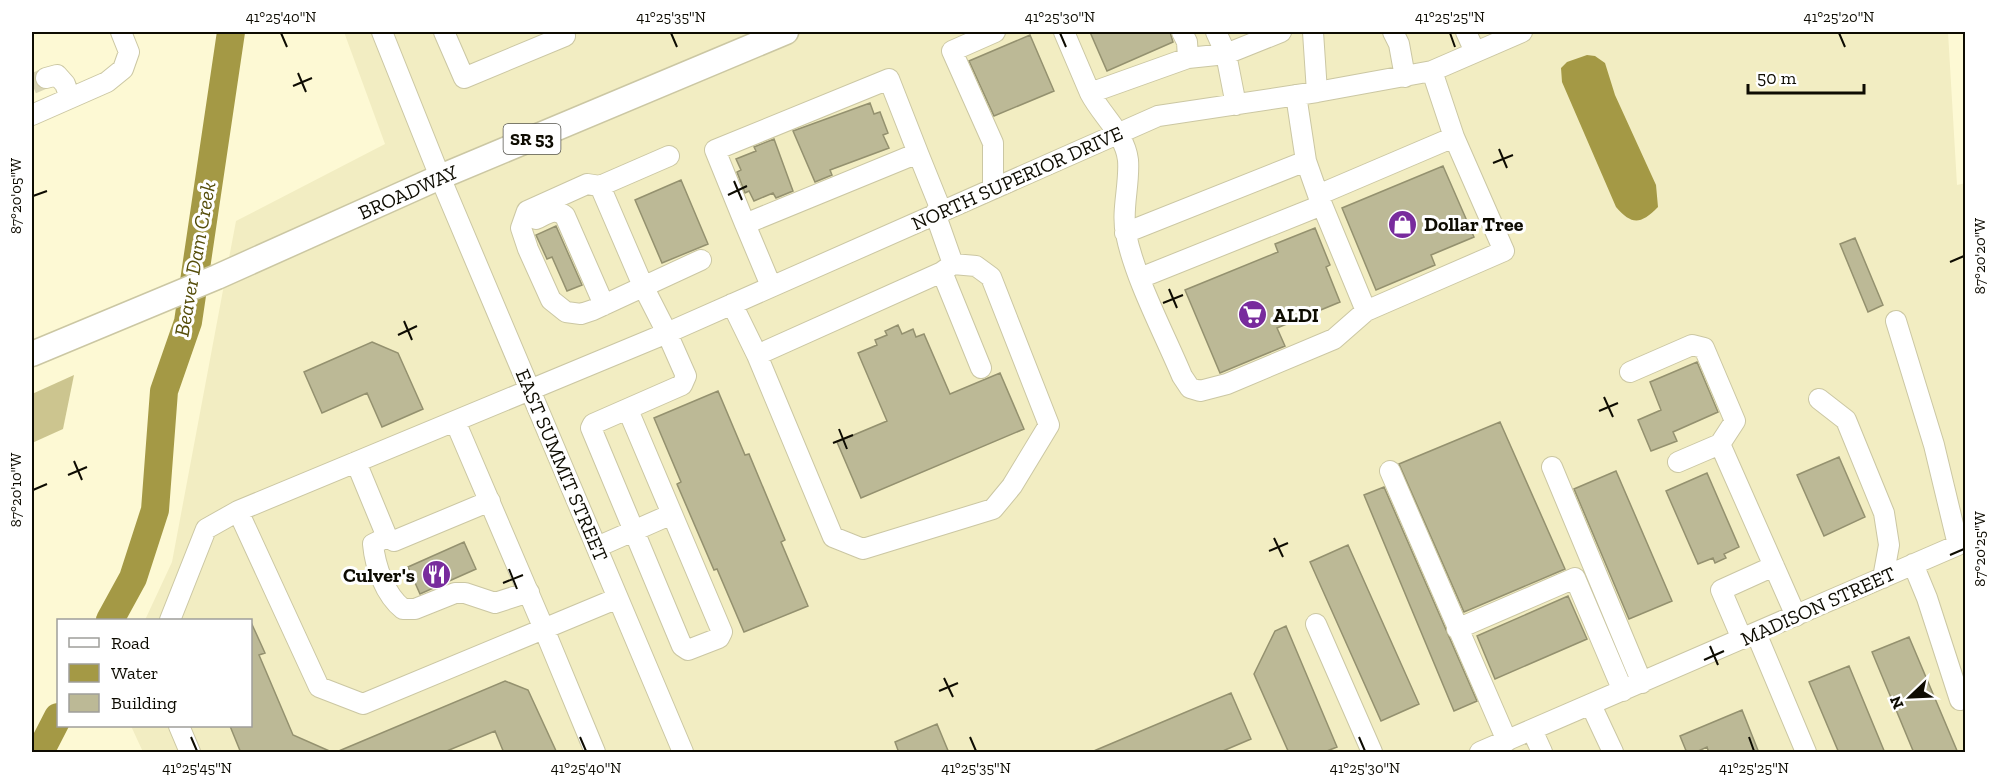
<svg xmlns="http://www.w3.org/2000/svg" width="1997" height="784" font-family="'Zilla Slab',serif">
<rect width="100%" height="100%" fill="#fdf9d4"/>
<path fill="#f2edc2" d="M344,32H1948L1957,185L1966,183L1965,752H143L131,726H250V620H145L172,562L236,221L385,144Z"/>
<path fill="#ccc58f" d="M74,375L63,429L32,443V394Z"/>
<path fill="#a49945" d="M1587,55L1595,56L1605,63L1615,95L1656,185L1658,207C1640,225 1632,225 1616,207L1562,82L1561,68L1567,62Z"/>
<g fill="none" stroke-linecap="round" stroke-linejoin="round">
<path stroke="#a49945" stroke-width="28" d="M110,620L133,578L155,510L164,391L188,322L231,32
M40,752L58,717"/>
</g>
<path fill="#bcb996" stroke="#94916f" stroke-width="1.5" d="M1090,32H1170L1173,42L1107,71Z
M1030,35L1054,91L994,116L969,61Z
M870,103L874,114L880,112L888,133L883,135L889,148L830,170L832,175L815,182L793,131Z
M774,139L793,191L776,198L773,193L754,201L749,191L745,193L737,172L741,170L736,159L756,151L754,147Z
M1443,166L1474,237L1431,255L1435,265L1376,290L1342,208Z
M681,180L708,244L662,263L635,200Z
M556,226L582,285L567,291L552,257L547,259L536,235Z
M1315,228L1330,265L1326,267L1340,302L1277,328L1285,346L1220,373L1185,290L1278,252L1275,244Z
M1855,238L1883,305L1868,312L1840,244Z
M898,325L902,334L913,329L916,337L924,334L950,394L1000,373L1024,429L861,498L837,442L887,421L858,353L877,345L875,340L887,335L885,331Z
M372,342L398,353L423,409L382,427L367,393L322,413L304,372Z
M1697,362L1718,412L1673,432L1677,441L1651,451L1638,420L1661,410L1650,382Z
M718,391L745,455L749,454L785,540L781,542L808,606L744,632L717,569L714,570L677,484L681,482L654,418Z
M1500,422L1565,569L1464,612L1399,464Z
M1839,457L1865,517L1824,536L1797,475Z
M1616,471L1672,601L1629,619L1574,489Z
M1707,473L1739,547L1724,554L1726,558L1715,563L1713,558L1698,564L1666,491Z
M1384,487L1477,701L1454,711L1364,495Z
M464,542L476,569L420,594L408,567Z
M1348,545L1419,704L1381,721L1310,562Z
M1568,596L1587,639L1495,679L1477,636Z
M250,620L265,653L259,655L293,735L334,753H241L230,726H250Z
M1286,626L1337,747L1322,753H1289L1254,674L1275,631Z
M1909,637L1958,753H1914L1872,652Z
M1849,666L1885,753H1839L1809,682Z
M505,681L528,690L557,753H504L495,731L442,753H334Z
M1231,693L1251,739L1218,753H1089Z
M1742,710L1759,753H1709L1707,747L1694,753H1687L1680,736Z
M937,724L949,753H899L895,742Z"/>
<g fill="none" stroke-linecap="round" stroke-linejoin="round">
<path stroke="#d9d5b4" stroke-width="20" stroke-dasharray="20 10" stroke-linecap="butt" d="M32,84L46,78"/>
<defs>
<path id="minor" d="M382,32L440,177L683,752
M444,32L464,78L565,36
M1064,32L1090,93L1188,58L1226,54L1281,32
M1182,32L1187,42L1188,58
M1216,32L1226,54L1236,105
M1313,32L1317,92
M1393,32L1399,44L1405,77
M1466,32L1475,52
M46,78L57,75L65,84L70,98
M1090,93C1102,116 1125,134 1128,160C1130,184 1121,211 1126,234C1135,279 1164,333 1182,376L1190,388L1200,391L1227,384L1334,339L1366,311L1504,251L1454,137L1432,71
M1296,95L1306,161L1318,195L1366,311
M32,115L107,82L123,69L129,52L121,32
M600,186L669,156
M993,188V143L952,51L995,32
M1318,195L1454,137
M536,219C547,214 555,207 565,216L604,305
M745,224L715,150L889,79L918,153
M1125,233L1306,161
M942,272L981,368
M1140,278L1322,205
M771,286L745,224L918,153L941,210
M732,304L757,355L833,537L863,549L993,509L1012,486L1049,425L991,277L976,266L953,264L935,213
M757,355L942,272L953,264
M1630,372L1692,345L1704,348L1735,421L1720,444L1796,616
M1819,399L1846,420L1884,513L1889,545L1883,578
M628,410L722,632L719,638L688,650L682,646L591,428L593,424L682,385L686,376L667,333L643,286L600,186L587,184L527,211L521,228L528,249L551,300L566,312L581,314L593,310L701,260
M455,421L544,629L595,752
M356,462L387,537L394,541L490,501
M1678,462L1720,444
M1552,467L1642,683
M1390,471L1507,741
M387,537L373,544C375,566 385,595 403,609H415L455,593H465L495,603L529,592
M597,547L672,514
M1913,564L1927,598L1960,700
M618,598L363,704L319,687L238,511L667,333L1158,116L1317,92L1432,71L1522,32
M170,620L206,529L238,511
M1316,624L1372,752
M1457,629L1575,578L1623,691
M1756,633L1806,752
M1742,639L1721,590L1774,566
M1591,705L1613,752
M179,726L190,752
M1532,730L1542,752
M1480,752L1958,545L1934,445L1896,321"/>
<path id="major" d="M32,354L217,277L440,177L786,32"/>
</defs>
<use href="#minor" stroke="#cbc7a3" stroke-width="22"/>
<use href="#major" stroke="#cbc7a3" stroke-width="27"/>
<use href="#minor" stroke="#fff" stroke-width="20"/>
<use href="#major" stroke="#fff" stroke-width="24"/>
</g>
<path fill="none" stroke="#0e0c02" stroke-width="2" d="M281,33L287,47M671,33L677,47M1060,33L1066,47M1450,33L1455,47M1839,33L1845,47M298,73L306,92M293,86L312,78M1499,149L1507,168M1493,163L1513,155M734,181L742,200M728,195L747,186M33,196L47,191M1950,262L1964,256M1169,289L1177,308M1163,303L1183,295M404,321L412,340M398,335L417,326M1604,397L1613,417M1599,411L1618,403M839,429L847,449M833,443L853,435M74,461L82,480M68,475L87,467M33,490L47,484M1274,538L1283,557M1269,551L1288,543M1950,555L1964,549M509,569L517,589M503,583L523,575M1710,646L1718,665M1704,660L1724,651M944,678L953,697M939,691L958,683M191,737L197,751M580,737L586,751M970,737L976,751M1359,737L1365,751M1749,737L1754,751"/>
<defs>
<symbol id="shop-disc" viewBox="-11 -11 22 22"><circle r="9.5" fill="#782b9d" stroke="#fff"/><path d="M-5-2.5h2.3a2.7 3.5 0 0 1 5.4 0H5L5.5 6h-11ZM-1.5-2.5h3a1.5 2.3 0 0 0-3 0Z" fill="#fff"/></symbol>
<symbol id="supermarket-disc" viewBox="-11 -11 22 22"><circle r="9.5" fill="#782b9d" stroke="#fff"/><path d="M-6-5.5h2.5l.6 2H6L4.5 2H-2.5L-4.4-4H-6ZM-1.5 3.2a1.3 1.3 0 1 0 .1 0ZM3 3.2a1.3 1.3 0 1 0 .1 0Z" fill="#fff"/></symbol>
<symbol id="restaurant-disc" viewBox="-11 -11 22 22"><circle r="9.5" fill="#782b9d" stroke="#fff"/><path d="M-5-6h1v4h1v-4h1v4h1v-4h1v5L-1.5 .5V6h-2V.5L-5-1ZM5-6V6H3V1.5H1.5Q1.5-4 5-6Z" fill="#fff"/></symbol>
</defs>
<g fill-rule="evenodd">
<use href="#shop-disc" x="1386" y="208" width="33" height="33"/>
<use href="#supermarket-disc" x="1236" y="298" width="33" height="33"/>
<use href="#restaurant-disc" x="420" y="558" width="33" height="33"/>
</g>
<g text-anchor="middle" stroke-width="6" stroke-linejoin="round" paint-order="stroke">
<rect fill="#fff" stroke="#56554e" stroke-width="1.5" x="503.5" y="124" width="57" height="30" rx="4.5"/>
<g font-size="18" font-weight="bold" fill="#0e0c02">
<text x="532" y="145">SR 53</text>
</g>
<g font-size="20" fill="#0e0c02" stroke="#fff">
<text transform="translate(1017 178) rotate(-24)" y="7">NORTH SUPERIOR DRIVE</text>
<text transform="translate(408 192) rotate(-24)" y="7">BROADWAY</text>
<text transform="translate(562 465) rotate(67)" y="7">EAST SUMMIT STREET</text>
<text transform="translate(1818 606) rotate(-24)" y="7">MADISON STREET</text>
</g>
<g font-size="20" font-weight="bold" fill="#0e0c02" stroke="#fff" text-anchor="start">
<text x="1424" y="231">Dollar Tree</text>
<text x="1273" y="322">ALDI</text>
<text x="415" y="582" text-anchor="end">Culver's</text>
</g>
<g font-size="21" font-style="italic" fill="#554d0a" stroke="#fff">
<text transform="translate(195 259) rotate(-80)" y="7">Beaver Dam Creek</text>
</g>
</g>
<rect width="1997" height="784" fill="none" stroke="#ffffff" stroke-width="66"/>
<rect x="57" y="619" width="195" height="108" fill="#ffffff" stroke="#9f9e9a" stroke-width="1.5"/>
<rect x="69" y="638" width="30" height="9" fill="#ffffff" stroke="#9f9e9a" stroke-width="1.5"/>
<text x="111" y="649" font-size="18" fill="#0e0c02">Road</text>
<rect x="69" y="664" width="30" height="18" fill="#a49945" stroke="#9f9e9a" stroke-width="1.5"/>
<text x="111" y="679" font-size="18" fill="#0e0c02">Water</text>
<rect x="69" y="694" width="30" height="18" fill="#bcb996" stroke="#9f9e9a" stroke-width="1.5"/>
<text x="111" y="709" font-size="18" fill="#0e0c02">Building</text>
<g transform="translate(1910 697) rotate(247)" stroke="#ffffff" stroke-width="4.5" paint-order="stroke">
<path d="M0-4.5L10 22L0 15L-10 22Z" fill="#0e0c02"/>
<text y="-9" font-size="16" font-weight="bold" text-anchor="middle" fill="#0e0c02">N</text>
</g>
<path d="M1748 84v9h116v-9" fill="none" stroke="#0e0c02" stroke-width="3"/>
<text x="1757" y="84" font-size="18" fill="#0e0c02" stroke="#ffffff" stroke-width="4.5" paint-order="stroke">50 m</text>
<rect x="33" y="33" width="1931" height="718" fill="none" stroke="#0e0c02" stroke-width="2"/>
<g font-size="15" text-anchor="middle" fill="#0e0c02">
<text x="281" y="22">41°25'40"N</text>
<text x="671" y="22">41°25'35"N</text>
<text x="1060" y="22">41°25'30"N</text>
<text x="1450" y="22">41°25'25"N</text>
<text x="1839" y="22">41°25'20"N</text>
<text transform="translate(16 196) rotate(-90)" y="5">87°20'05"W</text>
<text transform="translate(1980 256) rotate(-90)" y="5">87°20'20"W</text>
<text transform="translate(16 490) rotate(-90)" y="5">87°20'10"W</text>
<text transform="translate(1980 549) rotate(-90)" y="5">87°20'25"W</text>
<text x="197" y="773">41°25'45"N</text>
<text x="586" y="773">41°25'40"N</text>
<text x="976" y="773">41°25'35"N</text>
<text x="1365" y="773">41°25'30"N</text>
<text x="1754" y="773">41°25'25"N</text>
</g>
</svg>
